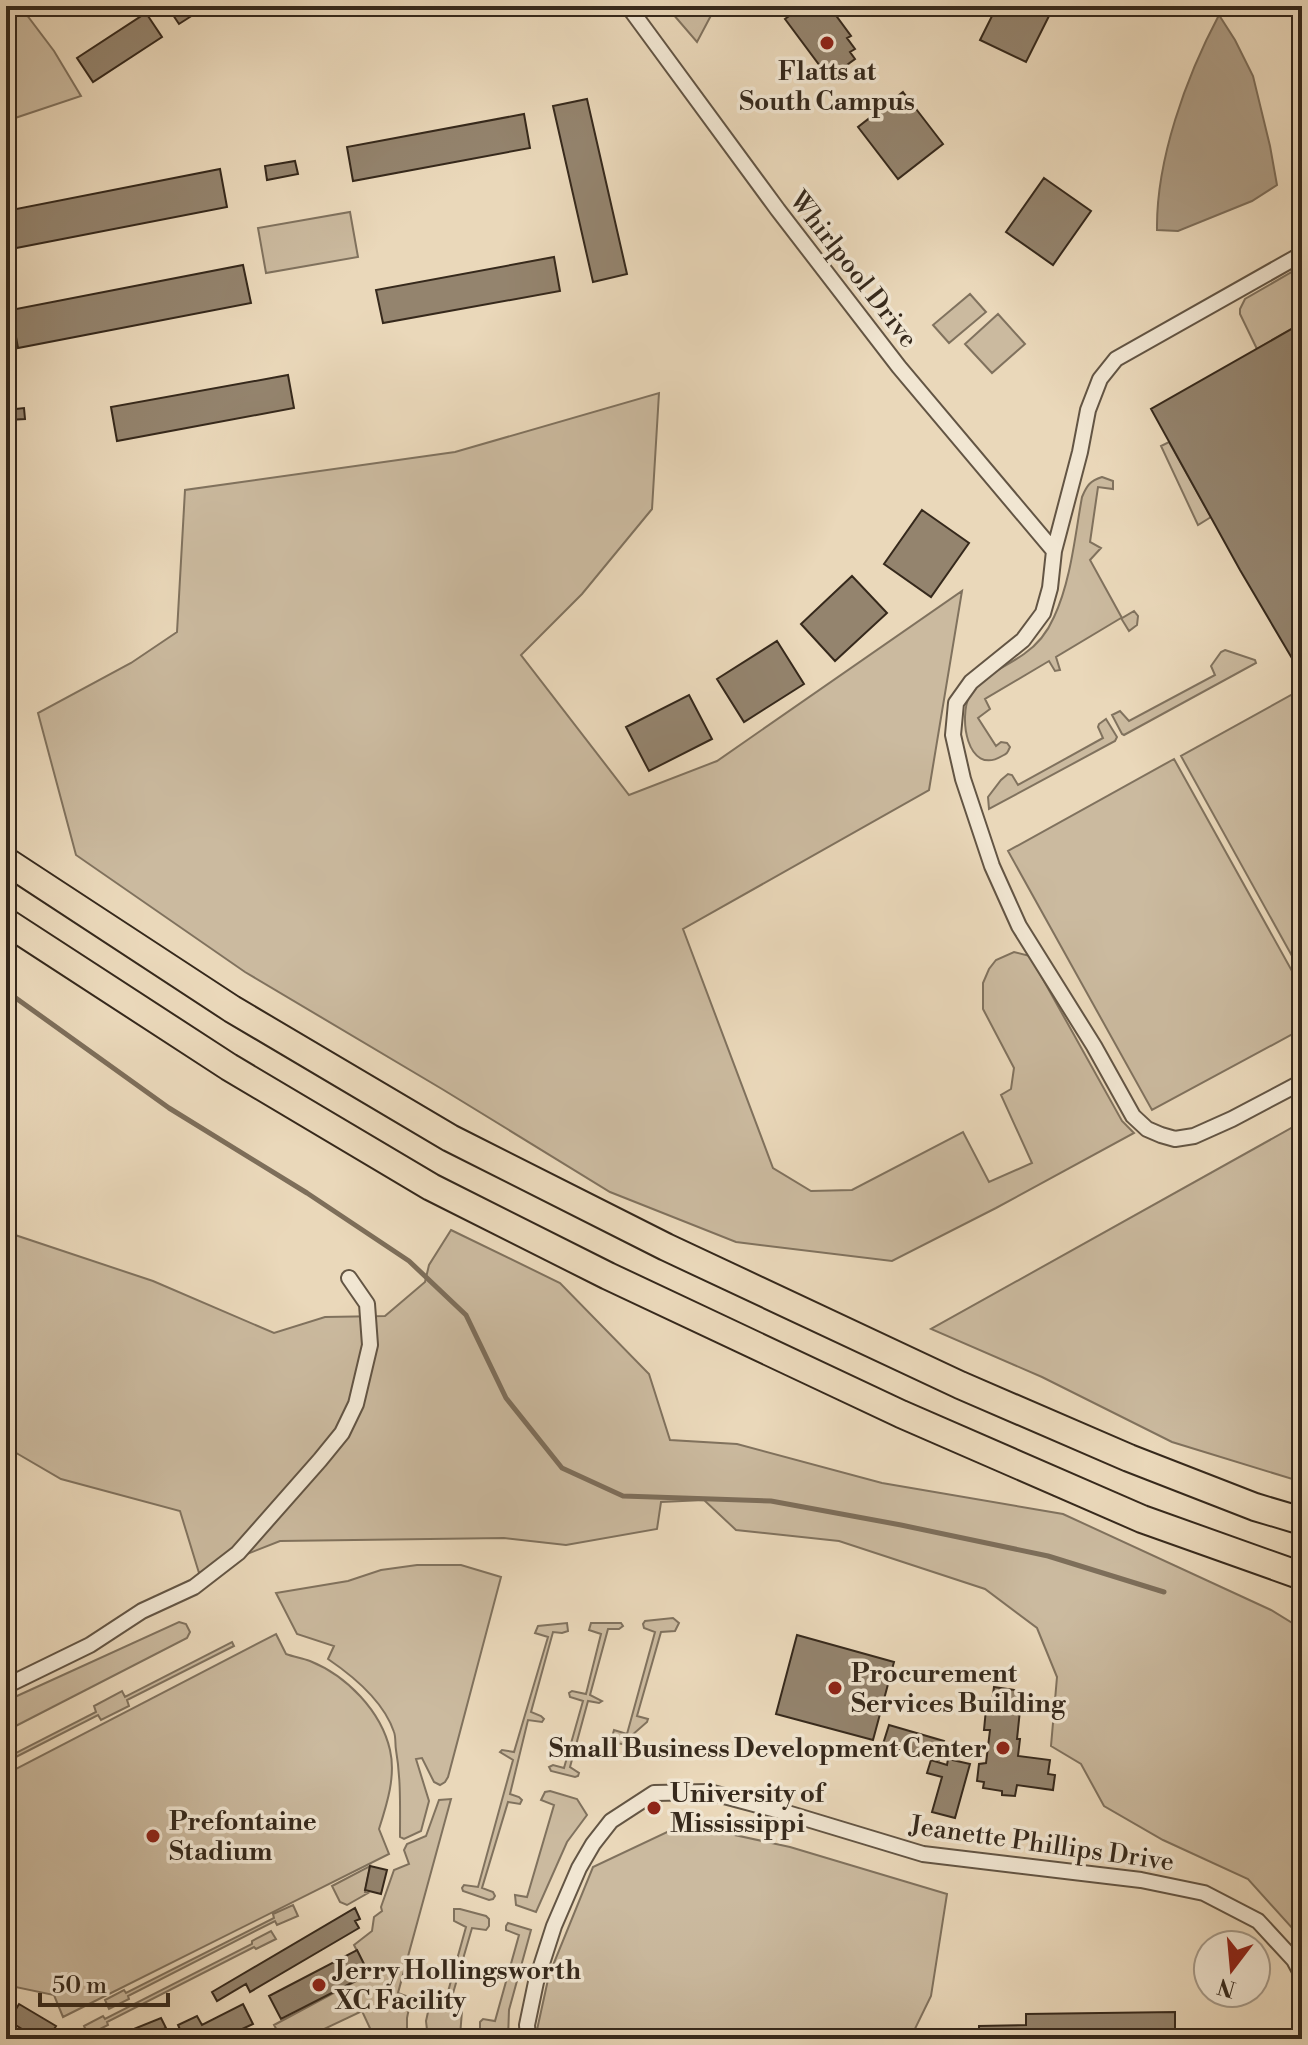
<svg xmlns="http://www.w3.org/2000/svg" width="1308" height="2045" font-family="'Libre Bodoni',serif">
<rect width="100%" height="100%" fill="#ead8ba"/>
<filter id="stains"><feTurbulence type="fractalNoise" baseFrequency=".0025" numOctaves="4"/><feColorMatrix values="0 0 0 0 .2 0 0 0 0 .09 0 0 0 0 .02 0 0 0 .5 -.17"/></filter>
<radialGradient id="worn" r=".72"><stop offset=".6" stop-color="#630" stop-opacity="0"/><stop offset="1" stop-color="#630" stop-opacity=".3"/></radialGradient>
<path fill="#cbba9f" stroke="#80725e" stroke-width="2" d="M6,6H20L54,51L81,96L6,121Z
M666,6H716L697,42Z
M350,212L358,257L266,273L258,228Z
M1302,266V323L1257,349L1240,314V309L1245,299Z
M970,294L986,312L949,343L933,325Z
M998,314L1025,344L992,373L965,344Z
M659,393L652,509L582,594L521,655L629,795L717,761L962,591L929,790L683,929L773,1168L811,1191L852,1190L963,1132L989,1182L1032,1163L1001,1095L1011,1089L1014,1068L983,1009V983L989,969L996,960L1014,952L1030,956L1122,1121L1134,1133L996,1208L892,1261L736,1242L610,1192L442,1089L245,972L76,855L38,713L131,663L177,632L185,490L455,452Z
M1169,442L1211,517L1198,525L1161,446Z
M1102,477L1113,481V489L1098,487L1090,542L1101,548L1090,560L1122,618L1134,611L1138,616L1137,625L1129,631L1121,618L1056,657L1060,670L1055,671L1049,661L985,699L990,709L978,718L996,746L1001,742L1007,743L1010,747C1006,755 1009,752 1002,756C967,777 958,716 970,695C982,675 1006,667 1024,654C1037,645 1048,631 1054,617C1071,581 1075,535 1082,497C1087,485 1090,481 1102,477Z
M1225,650L1255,660L1256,663L1124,735L1122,734L1112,715L1120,711L1129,721L1215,675L1211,666L1221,652Z
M1302,689V974L1181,756Z
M1106,719L1117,737L1115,741L989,809L988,797L1001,780L1008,774L1012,775L1018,785L1103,738L1098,727L1099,724Z
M1174,759L1302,989V1029L1152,1110L1008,851Z
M1302,1122V1482L1172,1442L1042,1377L931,1329Z
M451,1230L560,1283L649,1374L670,1440L737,1444L882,1483L1063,1514L1271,1610L1302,1629V1939L1248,1879L1163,1840L1104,1806L1081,1764L1051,1746L1057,1677L1037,1628L985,1589L839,1541L736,1530L704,1500L661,1502L657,1529L566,1545L504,1538L280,1541L199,1573L180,1511L61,1479L6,1447V1232L153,1281L274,1333L325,1317L385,1316L425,1282L429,1265Z
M417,1565H461L501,1577L448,1777L445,1782L440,1785L434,1782L422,1758L416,1759L429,1801L421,1831L404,1839L400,1837C400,1808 401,1779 396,1750C395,1745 396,1737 394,1732C384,1702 353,1676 328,1659L334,1646L297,1634L276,1593L348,1581L381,1570Z
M673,1618L679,1623L675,1631L661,1632L637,1716L648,1719L647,1722L622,1744L616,1743L612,1737L614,1730L627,1734L655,1632L644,1628L643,1624L645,1621Z
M179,1622L186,1624L190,1632L187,1638L6,1731V1701Z
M567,1623L568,1631L562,1633L553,1632L531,1712L541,1716L544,1719L542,1722L528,1720L510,1794L519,1797L522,1800L520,1804L508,1802L482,1888L493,1892L495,1896L493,1899L489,1900L463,1891L462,1888L464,1885L478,1887L513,1760L500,1752L502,1750L514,1752L548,1637L535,1633L538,1626Z
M591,1623H621L623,1626L619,1629H608L590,1695L602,1701L599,1703L588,1701L570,1767L579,1773L578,1776L575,1777L551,1771L549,1767L553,1765L564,1768L583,1701L570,1697L569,1693L572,1691L586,1694L601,1634L589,1630Z
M276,1634L286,1654C294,1657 302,1658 310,1661C347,1676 381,1711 390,1750C396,1776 387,1804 379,1829L389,1854L63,2017L54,1995L6,1985V1774Z
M232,1642L234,1646L127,1700L129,1706L101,1720L98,1715L6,1762V1758L96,1712L94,1706L122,1691L125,1697Z
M550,1791L577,1799L587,1815L567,1842L536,1912L516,1905L515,1895L527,1897L554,1805L541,1800L545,1792Z
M451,1799L398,1993L411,1998L407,2018V2039H375L362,2011L303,2039H282L274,2025L369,1974L354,1945L372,1931L374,1917L382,1911L381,1907L394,1870L409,1864L404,1850L407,1844L426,1836L439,1800Z
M684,1824L790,1847L947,1894L931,1996L910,2039H535L549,1975L593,1867Z
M370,1866L365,1892L368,1893L347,1905L340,1902L332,1886Z
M293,1905L298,1916L277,1925L275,1921L128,1996L129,1999L109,2009L105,2000L124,1990L126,1993L274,1918L273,1914Z
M454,1909H460L486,1916L489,1919V1926L486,1930L472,1928L449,2007L462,2011L460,2036L447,2039H428L426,2021L430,2003L444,2006L466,1927L454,1921Z
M508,1923L531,1930L509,2010L508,2039H497L496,2032H480V2022L483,2019L495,2021L519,1935L506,1930V1926Z
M271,1931L276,1939L256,1949L254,1947L107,2022L108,2025L88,2035L84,2026L103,2016L105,2019L252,1944V1941Z"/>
<path fill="#ad9c84" stroke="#7d6e5a" stroke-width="2" d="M1219,15L1235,40L1253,76L1270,146L1277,185L1252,201L1178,231L1157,230C1156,160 1186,77 1219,15Z"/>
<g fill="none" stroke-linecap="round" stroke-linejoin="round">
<path stroke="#7d6e5a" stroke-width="5" d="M6,991L169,1108L307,1193L409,1261L466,1315L506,1398L562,1468L623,1496L771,1501L901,1525L1048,1556L1164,1592"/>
</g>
<path fill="#94846e" stroke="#36291c" stroke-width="2" d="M167,6H207L179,24Z
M792,6H829L851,36L847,38L855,49L850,52L855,59L829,78L785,19L796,11Z
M997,6H1054L1026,62L980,40Z
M146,13L162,37L93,82L77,58Z
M903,92L943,144L898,179L858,127Z
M587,99L627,274L593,282L553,106Z
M524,114L530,148L353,181L347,147Z
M295,161L298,174L267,180L265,166Z
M220,169L227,207L6,250V211Z
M1044,178L1091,211L1053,265L1006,232Z
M554,257L560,291L383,323L376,290Z
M243,265L251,303L18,348L11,310Z
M1302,323V655L1293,660L1240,570L1151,409Z
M288,375L294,408L117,441L111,407Z
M24,408L25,419L8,420L7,410Z
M922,510L969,543L931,597L884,564Z
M852,576L887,613L835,661L801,624Z
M777,641L804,684L744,722L717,679Z
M689,695L712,739L649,771L626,727Z
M797,1635L894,1662L873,1740L776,1714Z
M994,1687L1022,1691L1017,1739H1020L1018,1756L1050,1760L1048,1774L1055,1775L1053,1790L1017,1785L1015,1796L1002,1795V1791L983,1788L984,1782L977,1781L979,1764L986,1763L990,1730H984L986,1709L991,1710Z
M889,1725L944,1741L939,1760L883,1744Z
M948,1759L970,1764L955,1818L932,1812L942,1777L927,1773L931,1760L947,1765Z
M370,1866L387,1870L381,1894L365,1890Z
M355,1908L360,1919L355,1921L359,1928L250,1992L246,1984L217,2001L212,1992Z
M357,1950L369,1974L281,2019L269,1996Z
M19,2004L56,2026L48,2039H38L9,2021Z
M243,2004L253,2024L240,2030L244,2039H173L182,2034L178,2025L197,2016L202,2025Z
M1175,2012V2039H979V2026L1026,2025V2014Z
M161,2018L166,2028L139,2039H109Z"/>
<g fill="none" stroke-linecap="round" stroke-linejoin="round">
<defs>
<path id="minor" d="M628,6L778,210L899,367L1054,551
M1302,254L1116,359L1100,379L1088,410L1080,452L1054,551L1050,588L1043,613L1023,640L971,682L956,703L953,735L963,779L992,866L1019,926L1094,1046L1133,1116L1147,1129L1161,1135L1175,1139L1194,1136L1232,1119L1302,1082
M6,1686L90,1645L142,1611L194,1587L238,1553L320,1460L342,1433L356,1404L370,1345L367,1304L349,1278
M528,2039L527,2025L536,1982L554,1926L579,1868L593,1844L611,1821L654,1793L709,1792L784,1812L923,1854L1141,1880L1204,1893L1258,1921L1294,1960L1302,1975"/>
<path id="motorway" d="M6,861L232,1009L450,1138L666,1247L960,1385L1129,1458L1255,1507L1302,1521
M6,922L229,1067L431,1187L608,1276L901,1414L1142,1519L1302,1576"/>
</defs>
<use href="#minor" stroke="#635544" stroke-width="18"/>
<use href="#motorway" stroke="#36291c" stroke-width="30"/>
<use href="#minor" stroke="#f1e6d2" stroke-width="14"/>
<use href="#motorway" stroke="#ead8ba" stroke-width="26"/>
</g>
<g fill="#8f2418" stroke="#f1e6d2" stroke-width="3">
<circle cx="827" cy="43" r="8"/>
<circle cx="835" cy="1688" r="8"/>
<circle cx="1003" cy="1748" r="8"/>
<circle cx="654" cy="1808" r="8"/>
<circle cx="153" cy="1836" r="8"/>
<circle cx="319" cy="1985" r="8"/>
</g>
<g text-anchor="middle" stroke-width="7" stroke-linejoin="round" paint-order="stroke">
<g font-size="26" font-weight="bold" fill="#36291c" stroke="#f1e6d2" text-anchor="start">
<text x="827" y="80" text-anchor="middle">Flatts at<tspan x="827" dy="30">South Campus</tspan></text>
<text x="851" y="1682">Procurement<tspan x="851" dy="30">Services Building</tspan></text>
<text x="987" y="1757" text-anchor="end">Small Business Development Center</text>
<text x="670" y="1802">University of<tspan x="670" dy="30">Mississippi</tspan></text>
<text x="169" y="1830">Prefontaine<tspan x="169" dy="30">Stadium</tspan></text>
<text x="335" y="1979">Jerry Hollingsworth<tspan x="335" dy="30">XC Facility</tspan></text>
</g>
<g font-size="26" fill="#36291c" stroke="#f1e6d2">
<text transform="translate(854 269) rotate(52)" y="9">Whirlpool Drive</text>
<text transform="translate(1042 1843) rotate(8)" y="9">Jeanette Phillips Drive</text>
</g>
</g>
<rect width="1308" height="2045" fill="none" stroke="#ead8ba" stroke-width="32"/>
<rect x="8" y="8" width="1292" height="2029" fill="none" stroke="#36291c" stroke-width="4"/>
<rect x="16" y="16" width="1276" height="2013" fill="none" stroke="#36291c" stroke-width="2"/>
<g transform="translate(1232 1969) rotate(196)"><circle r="38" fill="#f1e6d2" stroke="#a69a89" stroke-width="2"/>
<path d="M0-6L14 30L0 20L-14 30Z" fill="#8f2418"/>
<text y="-12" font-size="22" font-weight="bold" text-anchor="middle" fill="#36291c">N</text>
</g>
<path d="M40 1993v12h128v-12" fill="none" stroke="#36291c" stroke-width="4"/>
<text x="52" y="1993" font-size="24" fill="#36291c" stroke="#f1e6d2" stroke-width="6" paint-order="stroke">50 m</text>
<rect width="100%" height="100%" filter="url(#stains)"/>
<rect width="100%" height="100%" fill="url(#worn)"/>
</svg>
